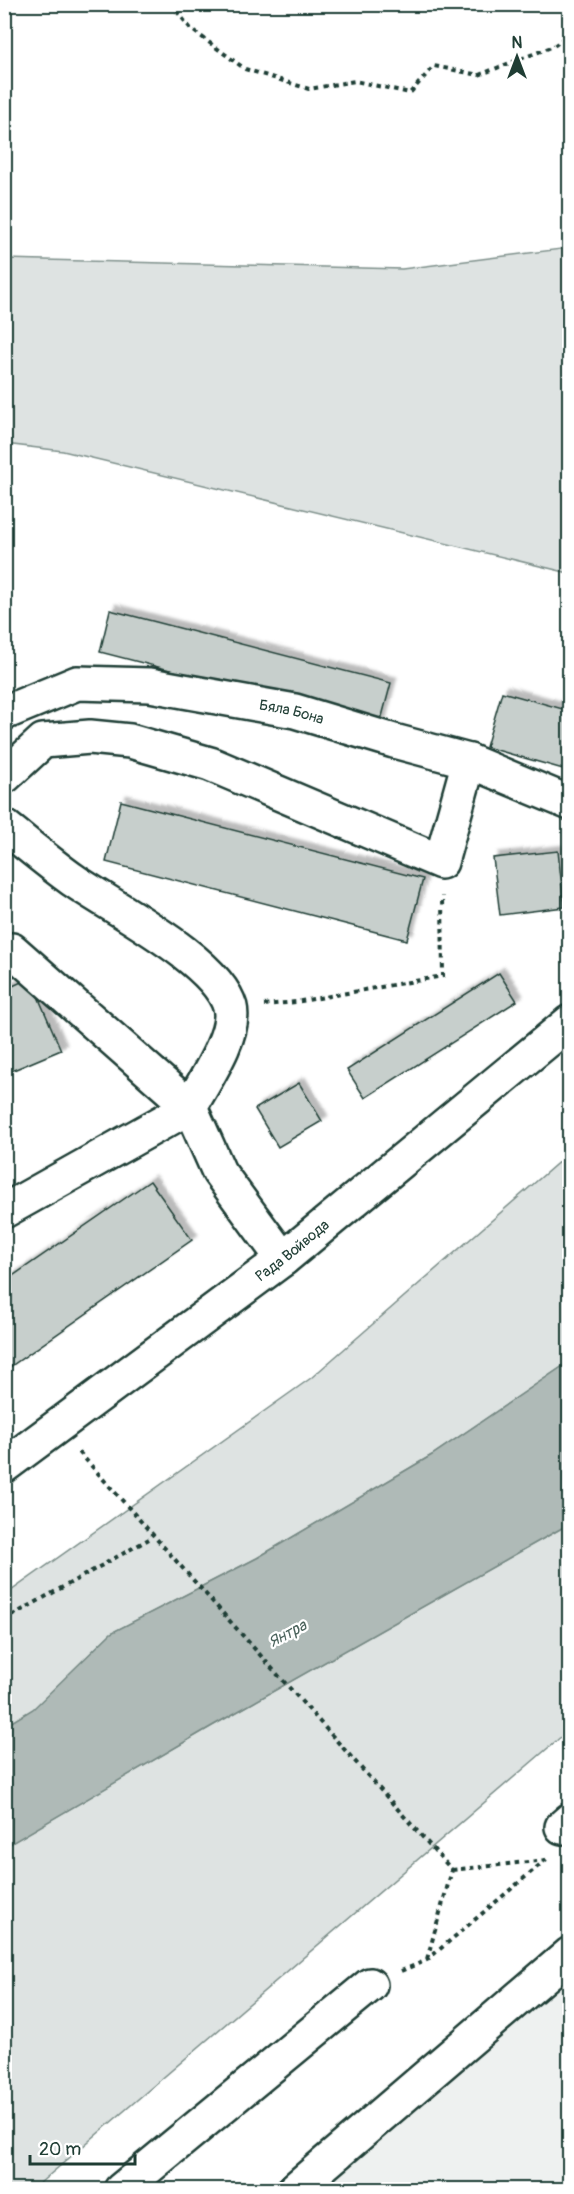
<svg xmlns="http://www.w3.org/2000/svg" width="574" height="2194" font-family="Pangolin,sans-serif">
<defs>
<filter id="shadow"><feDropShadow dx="5.5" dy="-5.5" stdDeviation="1.5" flood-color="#0004"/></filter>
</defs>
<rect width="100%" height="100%" fill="#fff"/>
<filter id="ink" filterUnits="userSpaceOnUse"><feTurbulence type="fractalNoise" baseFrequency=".0167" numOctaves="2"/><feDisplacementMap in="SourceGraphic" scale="12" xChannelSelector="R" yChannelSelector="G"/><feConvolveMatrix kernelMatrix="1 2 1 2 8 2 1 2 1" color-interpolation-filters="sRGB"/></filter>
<g filter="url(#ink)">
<path fill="#eef1f0" d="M569,1954V2189L294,2190Z"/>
<path fill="#dee3e2" stroke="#7e908b" stroke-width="1.5" d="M569,248V573L63,451L5,444V259L402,269Z
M569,1153V1362L432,1455L257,1558L111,1633L33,1710L5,1726L4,1596L311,1378Z
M569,1524V1730L33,2189H5L4,1847L212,1726Z"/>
<path fill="#afbab7" stroke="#758883" stroke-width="1.5" d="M569,1362V1524L212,1726L5,1847V1726L33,1709L111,1633L257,1558L432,1455Z"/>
<path fill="#c7cfcc" stroke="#1f3d34" stroke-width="1.5" filter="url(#shadow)" d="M110,610L391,683L380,724L100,652Z
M502,692L570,711V771L486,747Z
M121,801L423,879L407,940L106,862Z
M558,851L564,907L500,915L493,858Z
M499,973L517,1001L365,1098L347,1070Z
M30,978L61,1050L4,1074V990Z
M299,1083L322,1121L278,1147L255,1109Z
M150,1181L192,1240L4,1371V1282Z"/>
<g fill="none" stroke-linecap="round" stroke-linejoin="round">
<defs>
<g id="minor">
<path id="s1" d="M4,713L77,683L150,685L295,711L394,741L469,761L570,803"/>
<path d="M5,776L43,741L90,737L130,741L210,764L441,862L469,761"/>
<path d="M4,826C27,844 49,863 73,880C113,908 217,960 230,1007C237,1034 203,1083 190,1107L219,1172L283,1259"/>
<path d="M4,1211L190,1107L12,950"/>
<path id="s2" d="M4,1466L283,1259L570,1022"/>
<path d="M562,1827L570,1820"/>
<path d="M121,2190L370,1985"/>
</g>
<path id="major" d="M294,2190L570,1954"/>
</defs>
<use href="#minor" stroke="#1f3d34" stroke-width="38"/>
<use href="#major" stroke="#1f3d34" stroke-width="38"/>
<path stroke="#1f3d34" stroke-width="4" stroke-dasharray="4.5 4.5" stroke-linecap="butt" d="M171,4L191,29L245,69L309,89L355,81L410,93L434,66L479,75L554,46L570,33
M264,1005L296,1002L443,976L442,896
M79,1452L452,1870
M4,1620L149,1539
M452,1870L546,1860
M427,1959L452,1870
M401,1971L427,1960L549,1857"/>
<use href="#minor" stroke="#fff" stroke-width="33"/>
<use href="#major" stroke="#fff" stroke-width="33"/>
</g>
</g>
<g text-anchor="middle" stroke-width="4.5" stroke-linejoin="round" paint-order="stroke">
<g font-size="15" fill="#1f3d34" stroke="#fff">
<text dy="5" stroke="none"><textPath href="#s1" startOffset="296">Бяла Бона</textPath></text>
<text dy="5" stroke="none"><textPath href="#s2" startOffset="360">Рада Войвода</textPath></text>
</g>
<g font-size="16" font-style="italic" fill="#4a625b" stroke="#fff">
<text transform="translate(287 1633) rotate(-28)" y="6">Янтра</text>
</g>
</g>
<rect width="574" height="2194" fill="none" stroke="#fff" stroke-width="24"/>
<rect x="12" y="12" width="550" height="2170" fill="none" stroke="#1f3d34" stroke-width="2" filter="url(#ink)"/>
<g transform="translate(517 57)" stroke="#ffffff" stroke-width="4.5" paint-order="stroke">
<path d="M0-4.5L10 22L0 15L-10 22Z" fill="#1f3d34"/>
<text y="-9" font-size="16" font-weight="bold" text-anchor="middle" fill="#1f3d34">N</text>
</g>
<path d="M30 2155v9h105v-9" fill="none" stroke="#1f3d34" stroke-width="3"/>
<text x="39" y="2155" font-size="18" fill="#1f3d34" stroke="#ffffff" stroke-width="4.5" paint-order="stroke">20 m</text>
</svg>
